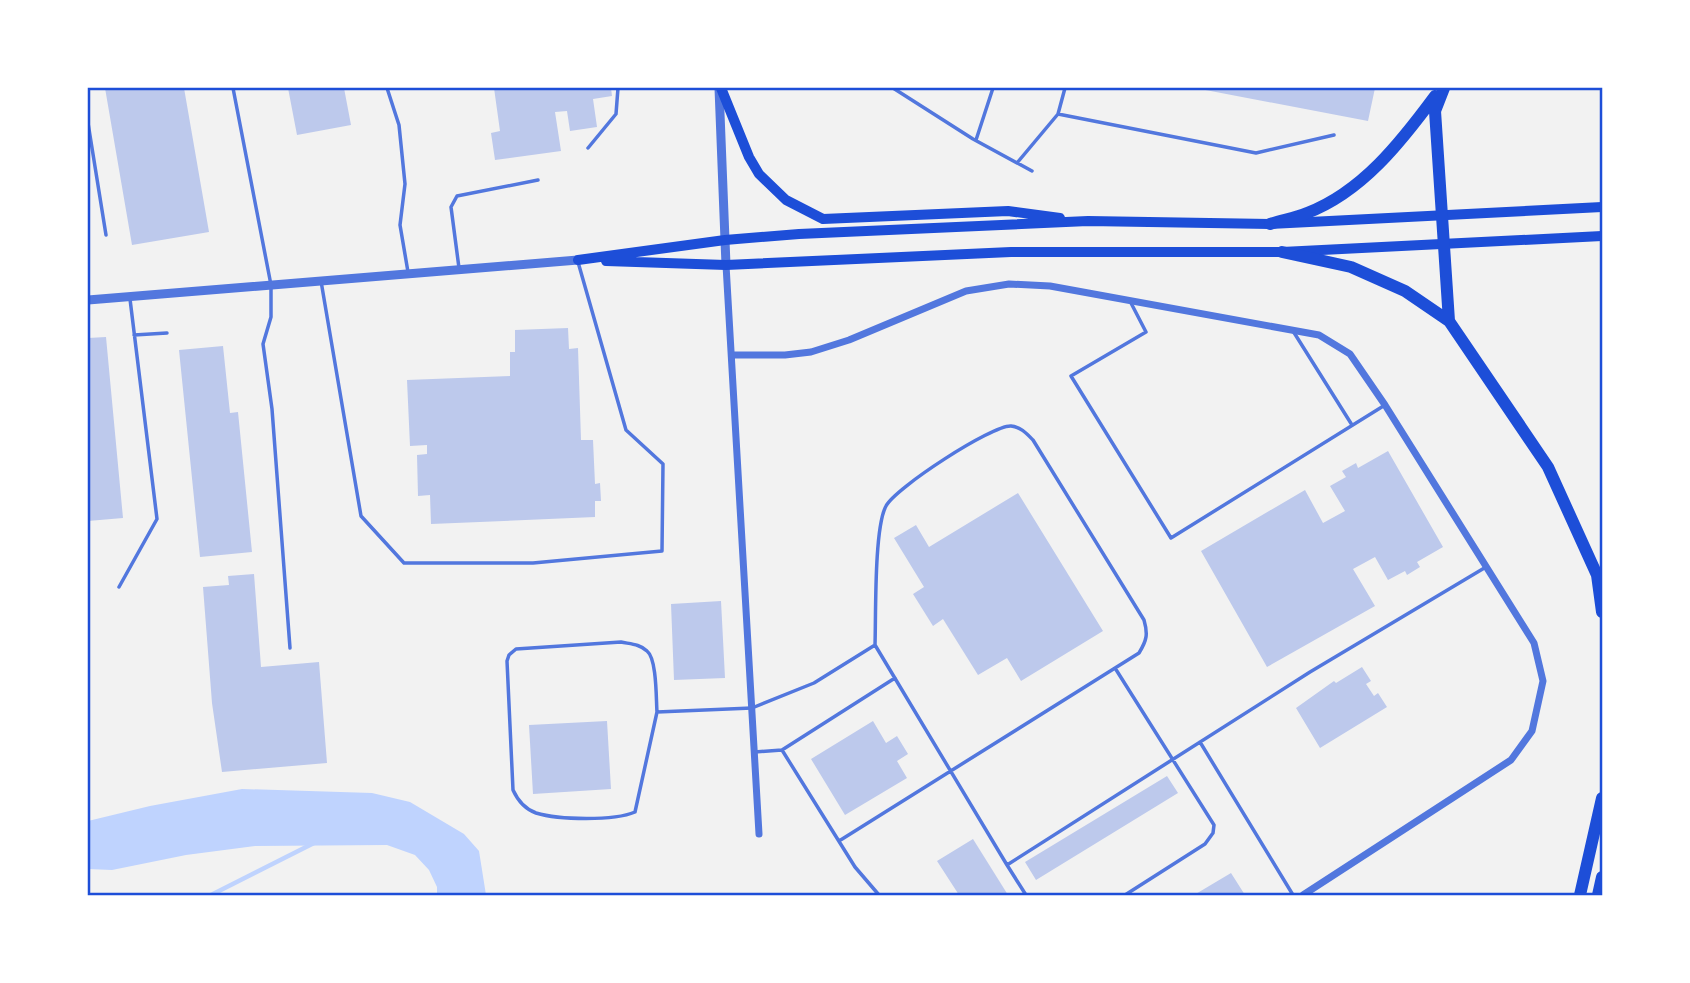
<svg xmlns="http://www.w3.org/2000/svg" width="1690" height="983" font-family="'Work Sans',sans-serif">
<rect width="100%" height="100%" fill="#f2f2f2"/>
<path fill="#bfd3fe" d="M242,789L372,793L410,802L464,834L479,851L486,895H437V887L429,870L415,855L387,845L255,846L186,855L112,870L88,869V821L150,806Z"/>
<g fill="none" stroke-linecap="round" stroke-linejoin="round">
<path stroke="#bfd3fe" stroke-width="4.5" d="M211,895L316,842"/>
</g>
<path fill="#bdc9ec" d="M105,88H184L209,232L132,245Z
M288,88H344L351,125L297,135Z
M494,88H611L612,96L593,99L597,127L570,131L567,111L555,112L561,151L495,160L491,133L500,131Z
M1195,88H1375L1368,121Z
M568,328L569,349L578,348L581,440H593L595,484L600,483L601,501H595V517L431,524L430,495L418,496L417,455L427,454V445L410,446L407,380L510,376V352H515V330Z
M106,337L123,518L88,521V338Z
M223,346L230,413L238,412L252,552L200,557L179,350Z
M1388,451L1443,547L1417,562L1420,567L1407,575L1405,571L1388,580L1375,557L1353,569L1375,606L1267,667L1201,551L1305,490L1323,523L1345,511L1330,486L1346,477L1342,471L1356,463L1358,468Z
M1018,493L1103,631L1021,681L1007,658L978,675L943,619L933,626L913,594L924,587L894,538L916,525L929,547Z
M254,574L261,667L319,662L327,763L222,772L212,703L203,587L229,585L228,576Z
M721,601L725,678L674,680L671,604Z
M1362,667L1371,681L1366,684L1374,696L1378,693L1387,707L1320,748L1296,708L1334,681L1336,683Z
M607,721L611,789L533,794L529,725Z
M873,721L886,743L897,736L908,754L897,761L907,778L845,815L811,759Z
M1167,776L1178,793L1036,880L1025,862Z
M973,839L1008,895H959L937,861Z
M1231,873L1245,895H1194Z"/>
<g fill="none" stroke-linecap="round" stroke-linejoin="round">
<path stroke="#5277de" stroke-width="3.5" d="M233,88L271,285V317L263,344L272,409L290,648
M387,88L399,125L405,184L400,225L408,272
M893,88L973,139L1032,171
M1058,114L1256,153L1334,135
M88,123L106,235
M976,140L993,88
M588,148L616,114L618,88
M1017,163L1058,114L1065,88
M459,268L451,207L457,196L538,180
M321,281L361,516L404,563H533L662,551L663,464L626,430L578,262
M1131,303L1146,332L1071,376L1171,538L1385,405
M1293,331L1352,425
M134,335L167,333
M119,587L157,519L130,299
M1115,668L1214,825L1213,833L1205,844L1125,895
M657,712L635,812C614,821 559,820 536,813C525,809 518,801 513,790L507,661L509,655L516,649L621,642C630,644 640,644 647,651C657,659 656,699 657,712L752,708L814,683L875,645L1007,865L1310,672L1486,567
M1200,742L1293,895
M755,752L782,750
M839,841L1139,653C1147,640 1148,634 1144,620L1033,440C1027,434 1021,427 1011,426C992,425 895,488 886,506C874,528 876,616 875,645
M1007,865L1026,895
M879,895L855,867L782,750L895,678"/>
<path stroke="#5277de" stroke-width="7" d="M726,265L759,834
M732,355H785L811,352L849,340L966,291L1009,284L1050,286L1319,335L1350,354L1385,405L1534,643L1543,681L1532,731L1511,760L1303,895"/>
<path stroke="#5277de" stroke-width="9" d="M719,88L726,265
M88,300L578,260"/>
<path stroke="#1d4ed8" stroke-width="10" d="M721,88L749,157L759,174L786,200L823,219L1008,211L1060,218
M578,260L725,240L799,234L1088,221L1270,224L1602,207
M606,261L726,265L1011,252H1282L1602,236"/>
<path stroke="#1d4ed8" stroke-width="12" d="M1444,88L1435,111L1449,321
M1270,224C1282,220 1295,218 1307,213C1362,192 1401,142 1435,96
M1282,252L1351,267L1405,291L1449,321L1548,467L1597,575L1602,612
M1580,895L1602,798
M1598,895L1602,877"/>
</g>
<rect width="1690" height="983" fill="none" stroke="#ffffff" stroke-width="178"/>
<rect x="89" y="89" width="1512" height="805" fill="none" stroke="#1d4ed8" stroke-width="2.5"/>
</svg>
